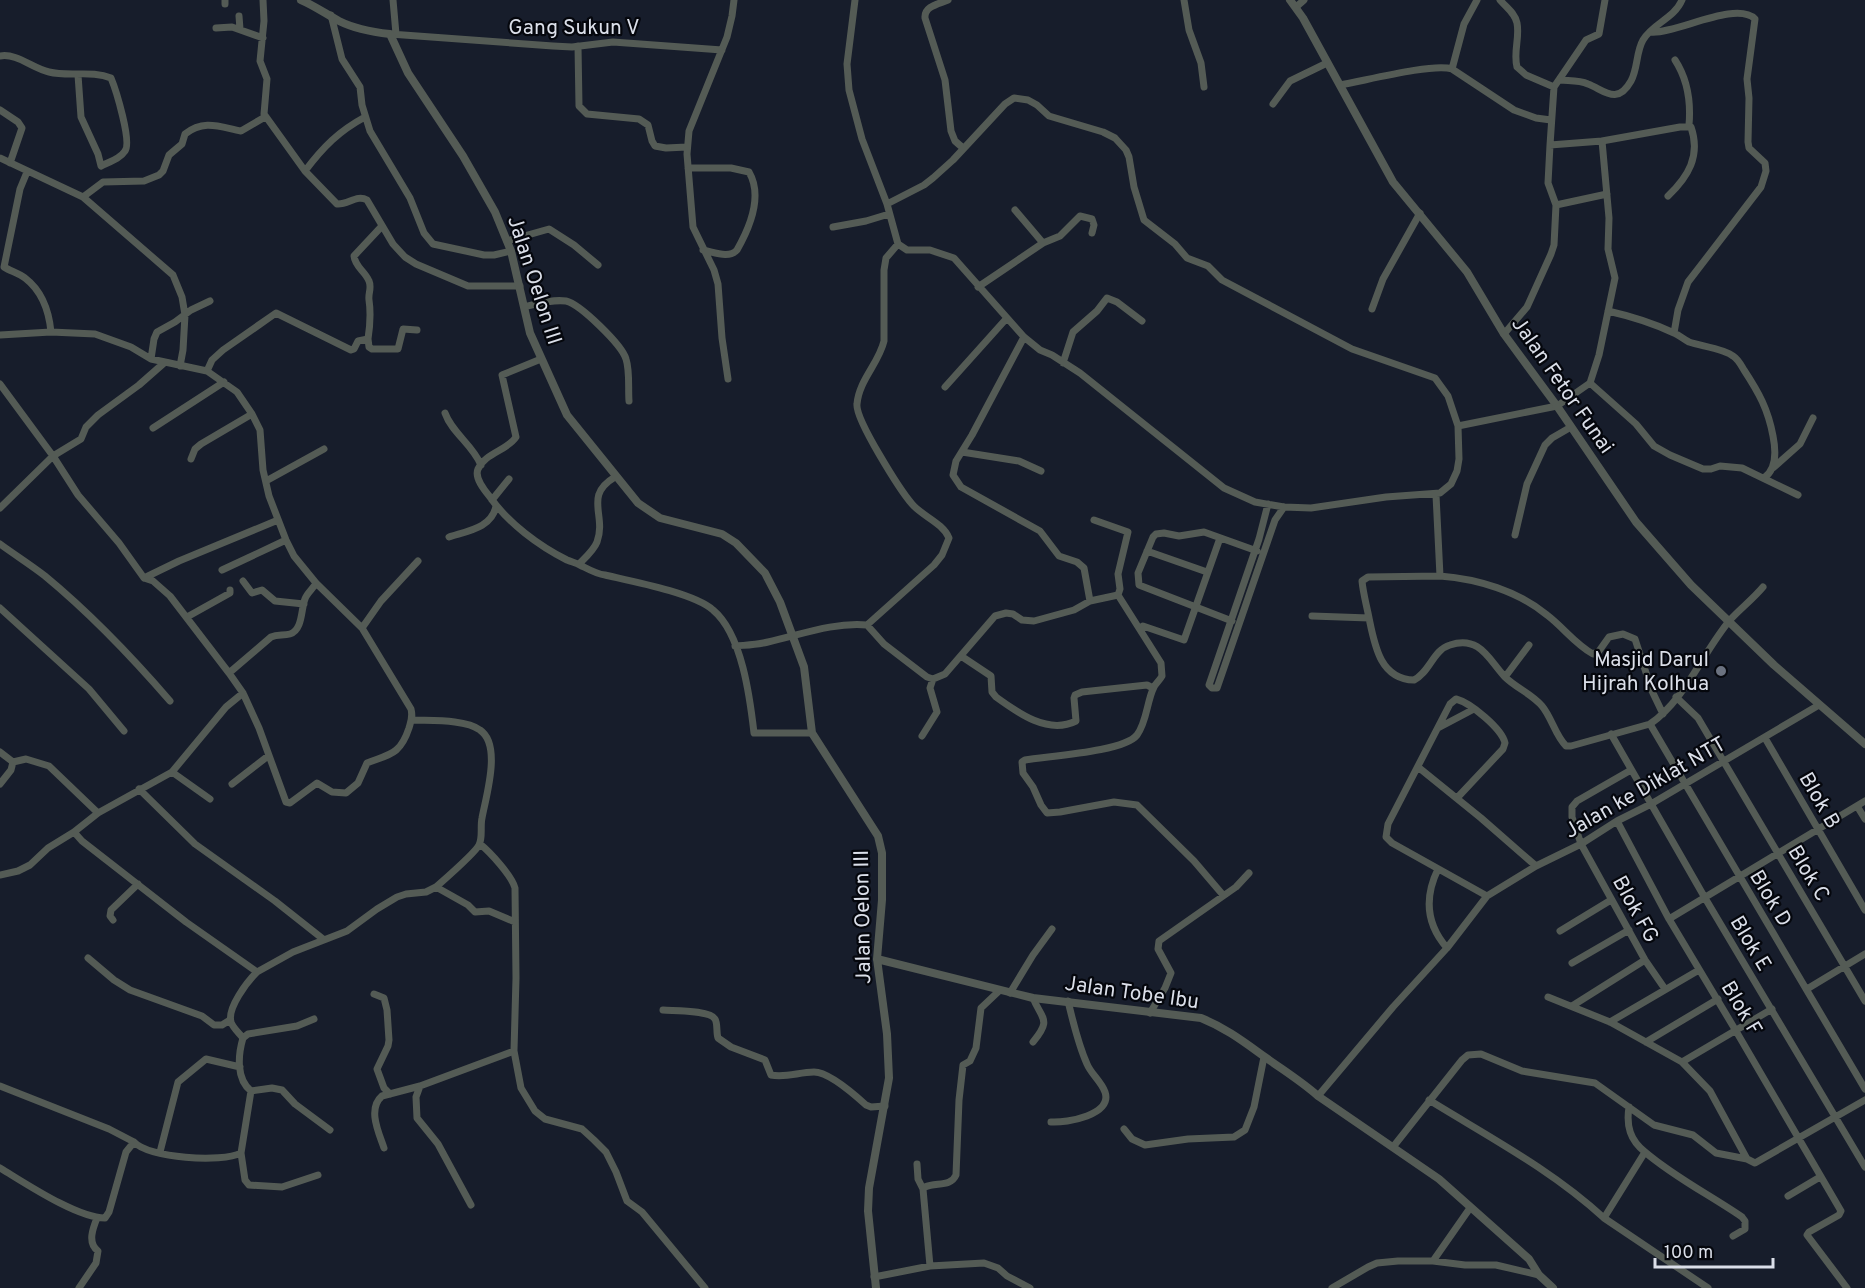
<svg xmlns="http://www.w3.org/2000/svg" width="1865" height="1288" font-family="Overpass,sans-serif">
<rect width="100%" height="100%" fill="#171d2b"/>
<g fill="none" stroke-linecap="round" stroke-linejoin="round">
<path stroke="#545b55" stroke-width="7" d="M263,0L264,21L260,61L267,79L264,114L305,171L337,204C348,205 357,194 367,200L393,244L405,257L416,264L468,286H520
M393,0L396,34
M855,0L847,64L849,90L862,139L887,204L898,244L907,250H930L954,258L1024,337L1040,350L1052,355L1080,373L1224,488L1255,502L1284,507L1311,508L1386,497L1440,493L1451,484L1457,471L1459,459L1458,426L1557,406L1590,383L1599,355L1615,278L1608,249L1609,218L1602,141L1680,127H1691C1701,156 1688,177 1668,196
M948,0C939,4 924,6 925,18L945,80L951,131L955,141L963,148
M1184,0L1189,30L1201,63L1204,87
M1500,0C1506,7 1515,13 1517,23C1520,38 1513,52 1517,67L1526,75L1554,87
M225,4V0
M1296,7L1304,0
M331,15L342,59L360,87L362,105L370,131L410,198L424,233L433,244L484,255H494L511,251
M239,16L240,29
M216,28L232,27L263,38
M1650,32C1674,35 1736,0 1755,19L1747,79L1749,98L1748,142L1749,148L1765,163L1766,171L1761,187L1688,282L1678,310L1674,333
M390,34L553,46L572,47L613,42L722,50
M578,46L579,106L587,114L639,119L648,125L652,141L655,146L666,148L687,147
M0,56C17,53 32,68 49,72C69,77 92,70 111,78C116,90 132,142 125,151C120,159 109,162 101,166L98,154L81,117L78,75
M1675,60C1688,80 1691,102 1689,125
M1452,69L1464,24L1477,0
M1560,80C1569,81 1579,80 1588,84C1604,90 1617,106 1631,81C1638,68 1636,52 1643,40C1653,23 1674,19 1682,0
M1340,85C1364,81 1432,63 1452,69L1514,110L1536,118L1551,120
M1273,104L1290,81L1327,63
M0,110L18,122L22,128L10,163
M1602,141L1550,145L1554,87L1586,40L1599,34L1605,0
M1550,145L1548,183L1556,205
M0,158L83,197L173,275L182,297L185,315L183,350L180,366
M688,168H731L749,172C763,196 749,229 737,250C729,259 714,252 703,250
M305,171C323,147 339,131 365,117
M27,172L20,189L4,267C10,271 19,273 25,278C42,291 49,311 51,332
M83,197L103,182L144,181L159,175L163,171L169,155L182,144L185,134C204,119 220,127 241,131L265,117
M887,204L924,185L933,178L953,160L1005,104L1014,98L1028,100L1037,105L1049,116L1103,132L1115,138L1126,150L1129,157L1134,187L1144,220L1175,244L1187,258L1208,266L1222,280L1352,349L1435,378L1448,396L1458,426
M833,227L866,221L889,214
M507,241L549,229L574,245L598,265
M1043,243L1060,236L1080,216L1092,219L1094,225L1092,233
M978,287L1043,243L1015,210
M524,307C537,304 552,299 566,301C580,304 622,345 626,359C630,371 628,388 629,401
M1372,309L1383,279L1420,213
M1608,311C1630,316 1653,323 1674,333C1679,335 1683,339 1689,342C1701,346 1725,349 1733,356C1738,359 1741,365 1744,370C1759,393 1768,409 1773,436C1776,451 1777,469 1764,478
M1504,334L1527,307L1551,254L1554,245L1556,205L1607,194
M0,335L51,332L95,334L131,347L151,359L207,371L237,392L252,414L260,430L263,470L269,496L286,540L294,556L316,583L362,628L411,709C413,717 411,721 409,728C400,755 390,754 367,763L358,783L346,793L332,792L317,783L290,803L286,802L259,728L243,693L229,673L170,596L153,581L144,578L119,543L78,495L53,456L0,384
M1024,337L972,435L956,461L953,475L961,487L1040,531L1059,556L1077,562L1084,568L1090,601
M368,339L369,347L372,349H398L403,329L417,330
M151,359L154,339L157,332L175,322L191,310L210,301
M541,359L502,375L516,437C508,450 485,453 478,469C474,478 485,491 490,497C508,523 539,546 567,560C572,562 576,563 580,565C588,569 596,574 605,575C631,581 694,593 713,610C742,634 750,698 754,733H812
M1063,363L1073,332L1097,311L1107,298L1117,302L1142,321
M207,371L212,360L223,350L276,313L351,350L354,349L358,341L368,339C370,326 371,313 369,300C368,293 372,288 369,281C365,271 355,267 354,256L382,226
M728,379L722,338L718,284L714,270L693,227L687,154L689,131L727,37L732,16L734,0
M1590,383L1636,424L1654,446L1670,455L1703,469H1711L1720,466L1742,468L1798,495
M945,387L1006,319
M445,413C452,433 472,444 481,465
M153,428L224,382
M962,452L1019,461L1041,471
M191,459L195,449L201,444L252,414
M1773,468L1800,444L1813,418
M266,481L324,449
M1436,495L1440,576L1368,577L1362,581C1363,592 1366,603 1368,613C1374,641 1378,679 1414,680C1430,672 1433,650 1450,645C1480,635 1489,660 1505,677C1516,688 1532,694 1542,706C1552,718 1555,735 1566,746H1571L1650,724C1685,700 1703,652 1730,620C1740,609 1753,599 1763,587
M492,500L509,479
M1268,504L1259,539L1209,685L1212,688H1217L1275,520L1284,507
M0,508L53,456L81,439L86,427L98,415L139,385L164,363
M1094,520L1128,532L1118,574L1120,589L1118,595L1161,663L1162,676C1160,680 1156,683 1154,687C1147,700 1147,722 1137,735C1124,752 1047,756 1025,760L1022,762L1023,773L1033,787L1041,805L1047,813L1060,812L1114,802L1137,805L1194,861L1223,895
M1515,535L1527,484L1545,445L1552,438L1571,427
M449,537C467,531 492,528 496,506
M0,544C15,555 31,565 45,576C91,614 132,657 170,701
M1147,551L1207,572
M579,564C586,557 594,550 597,542C607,515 583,496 615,477
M222,570L286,540
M1440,576C1478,579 1518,591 1547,615C1563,627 1575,644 1593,654L1599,651L1609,637L1623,634L1635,639L1652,691L1663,714
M144,578L179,561L278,520
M243,581L252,593L262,590L275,601L304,604
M0,608L89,689L124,731
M1312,616L1369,618
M187,617L230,593V590
M1232,621L1139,585L1138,573L1153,537L1156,534L1164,533L1179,536L1204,532L1257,551
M867,625L934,565L942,555L949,538C943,523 922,516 912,504C900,490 855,419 857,404C859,380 879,363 884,341V270L886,258L898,244
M1143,626L1184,640L1220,538
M362,628L381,601L418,561
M735,646C746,645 757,645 768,642C800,635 833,622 867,625L884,644L927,677L933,679L945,674L995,616L1006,613L1013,614L1022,620L1034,621L1074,610L1090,601L1118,595
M961,656L991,676L992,692L996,697C1018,713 1048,735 1076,721L1074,698L1075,695L1082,692L1147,685L1153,688
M229,673L271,637C278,634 283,636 290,634C303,630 301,608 305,599C307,593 313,589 316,583
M1505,677L1529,645
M1676,697L1698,718L1865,1001
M1650,724L1865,1089
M1438,728L1474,709
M1611,734L1705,898L1865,1167
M922,736L937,712L930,688L933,679
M1765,738L1865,910
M0,752L13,762L26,759L49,766L98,813L172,772L226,707L243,693
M1418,767L1481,818L1536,866
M1631,770L1577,801L1572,807V817L1581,844L1645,960L1665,989
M172,772L210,799
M0,784L11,770L13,762
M232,784L268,756
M139,789L195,844L275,901L323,939
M1457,798L1503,749L1505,743C1502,729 1471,703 1456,699L1450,704L1388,824L1386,837L1392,843L1487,896
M1857,806L1865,819
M98,813L74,832L82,841L186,922L257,972C247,982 227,1008 231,1022C233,1028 239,1033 243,1038
M1617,821L1669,919L1736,1031L1841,1211L1839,1215L1809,1232L1807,1235L1847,1288
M480,844C490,852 512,876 515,888L516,978L514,1051
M1438,869C1424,898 1426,924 1447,948
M0,875L18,871L30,865L48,848L74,832
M436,887L468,905L475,912L489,911L515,922
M1669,919L1865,801
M113,920L110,916L111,910L138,884
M1560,931L1611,900
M88,958L114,980L130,990L202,1016L214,1025H222L230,1020
M1572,963L1629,930
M257,972L293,952L347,931L377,909L397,897L406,894L426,892L436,887C445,879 475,853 479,845C483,837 480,827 482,818C486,796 502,745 480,730C465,719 430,721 412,720
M1807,989L1865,954
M1010,993L1033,955L1052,929
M374,994L384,998L387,1010L389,1040L388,1046L377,1069L384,1088L390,1094
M1548,997L1610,1022L1682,1062L1710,1091L1747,1159
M1033,998C1042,1020 1052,1019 1033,1042
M1572,1006L1645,960
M663,1010C673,1011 710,1010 715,1019C718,1024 716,1032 718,1038L731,1047L765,1060L771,1075C786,1078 799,1072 814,1072C829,1072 855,1095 866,1105L871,1107L885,1106
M1150,1013L1165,988L1171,973L1158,949L1159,941L1236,887L1249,873
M1610,1022L1699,970
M1646,1042L1718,999
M1682,1062L1772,1009
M0,1086L109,1129L134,1142
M420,1086L416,1097L417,1118L438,1144L471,1205
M251,1091L272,1088L282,1090L295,1104L330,1130
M1318,1096L1393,1007L1447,948L1487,896L1536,866L1581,844L1617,821L1651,804L1819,705
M1429,1100C1489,1137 1552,1170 1604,1218
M1629,1107C1626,1126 1630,1140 1645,1152L1604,1218L1708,1288
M1051,1122C1067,1123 1113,1115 1105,1092C1101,1081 1091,1074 1087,1064C1078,1044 1073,1022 1068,1001
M1124,1129L1132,1139L1145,1145L1188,1139L1234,1137L1245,1130L1254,1107L1264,1057
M1393,1147L1462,1060L1468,1055L1481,1054L1522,1071L1595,1083L1654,1125L1693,1135L1716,1153L1747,1159L1755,1163L1865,1100
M384,1148C379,1133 367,1109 382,1096L420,1086L514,1051L521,1088L535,1111L545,1119L582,1129L594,1140L606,1152L616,1172L627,1201L642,1212L705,1288
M160,1152L178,1082L206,1059L240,1067
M1645,1152C1674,1177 1710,1195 1742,1217L1745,1221V1229L1733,1236
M241,1153L245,1180L249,1185L282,1187L318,1175
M917,1164L918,1179L923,1189
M0,1168C25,1183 77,1218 105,1218L109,1212L126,1152L134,1142C148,1158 222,1163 241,1153L251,1091C236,1079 238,1055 243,1038L248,1034L297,1026L314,1019
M1788,1196L1820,1177
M1433,1261L1470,1208
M930,1266L923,1189L925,1187C936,1182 951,1187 956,1175L959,1100L963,1065L970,1061L976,1048L981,1008L999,991
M874,1277L930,1266L984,1263L998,1268L1007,1276L1030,1288
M79,1288L96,1263L98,1251C87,1243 93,1228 97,1218
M1332,1288L1368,1267L1377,1263L1398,1261H1433L1465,1265H1496L1539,1275"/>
<path stroke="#545b55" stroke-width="8" d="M301,0C315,6 326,14 339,21C355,29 372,32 390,34L408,73L463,156L495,212L511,251L530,333L567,415L638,503L660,518L722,534L736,543L765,573L780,602L804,667L812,733L878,836L882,853V900L877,959L887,1034L889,1078L869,1188L868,1211L876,1288
M1290,0L1303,18L1393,182L1467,272L1504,334L1557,406L1636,522L1691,585L1774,665L1865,744
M877,959L1033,998L1201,1018C1226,1028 1244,1042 1265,1057C1283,1070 1301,1081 1318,1096L1439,1179L1529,1259L1539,1275L1553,1288"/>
</g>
<circle fill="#6b7280" stroke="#05070d" stroke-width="2" cx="1721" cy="671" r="6"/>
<g text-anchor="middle" stroke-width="4.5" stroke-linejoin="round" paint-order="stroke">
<g font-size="21" fill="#dbdfe9" stroke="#05070d">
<text x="574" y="34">Gang Sukun V</text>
<text transform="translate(535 280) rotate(72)" y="7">Jalan Oelon III</text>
<text transform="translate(1563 385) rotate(55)" y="7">Jalan Fetor Funai</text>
<text transform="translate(1645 787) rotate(-30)" y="7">Jalan ke Diklat NTT</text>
<text transform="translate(1820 800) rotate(60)" y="7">Blok B</text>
<text transform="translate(1809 873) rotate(59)" y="7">Blok C</text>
<text transform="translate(1771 898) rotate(59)" y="7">Blok D</text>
<text transform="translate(1636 909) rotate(61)" y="7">Blok FG</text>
<text transform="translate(862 917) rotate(-91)" y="7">Jalan Oelon III</text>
<text transform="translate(1751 943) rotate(59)" y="7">Blok E</text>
<text transform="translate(1132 992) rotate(8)" y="7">Jalan Tobe Ibu</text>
<text transform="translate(1742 1008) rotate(59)" y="7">Blok F</text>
</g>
<g font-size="21" fill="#dbdfe9" stroke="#05070d" text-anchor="end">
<text x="1709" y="666">Masjid Darul<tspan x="1709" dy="24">Hijrah Kolhua</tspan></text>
</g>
</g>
<path d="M1655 1258v9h118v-9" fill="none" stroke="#dbdfe9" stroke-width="3"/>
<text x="1664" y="1258" font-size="18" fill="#dbdfe9" stroke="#05070d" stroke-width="4.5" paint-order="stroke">100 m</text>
</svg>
